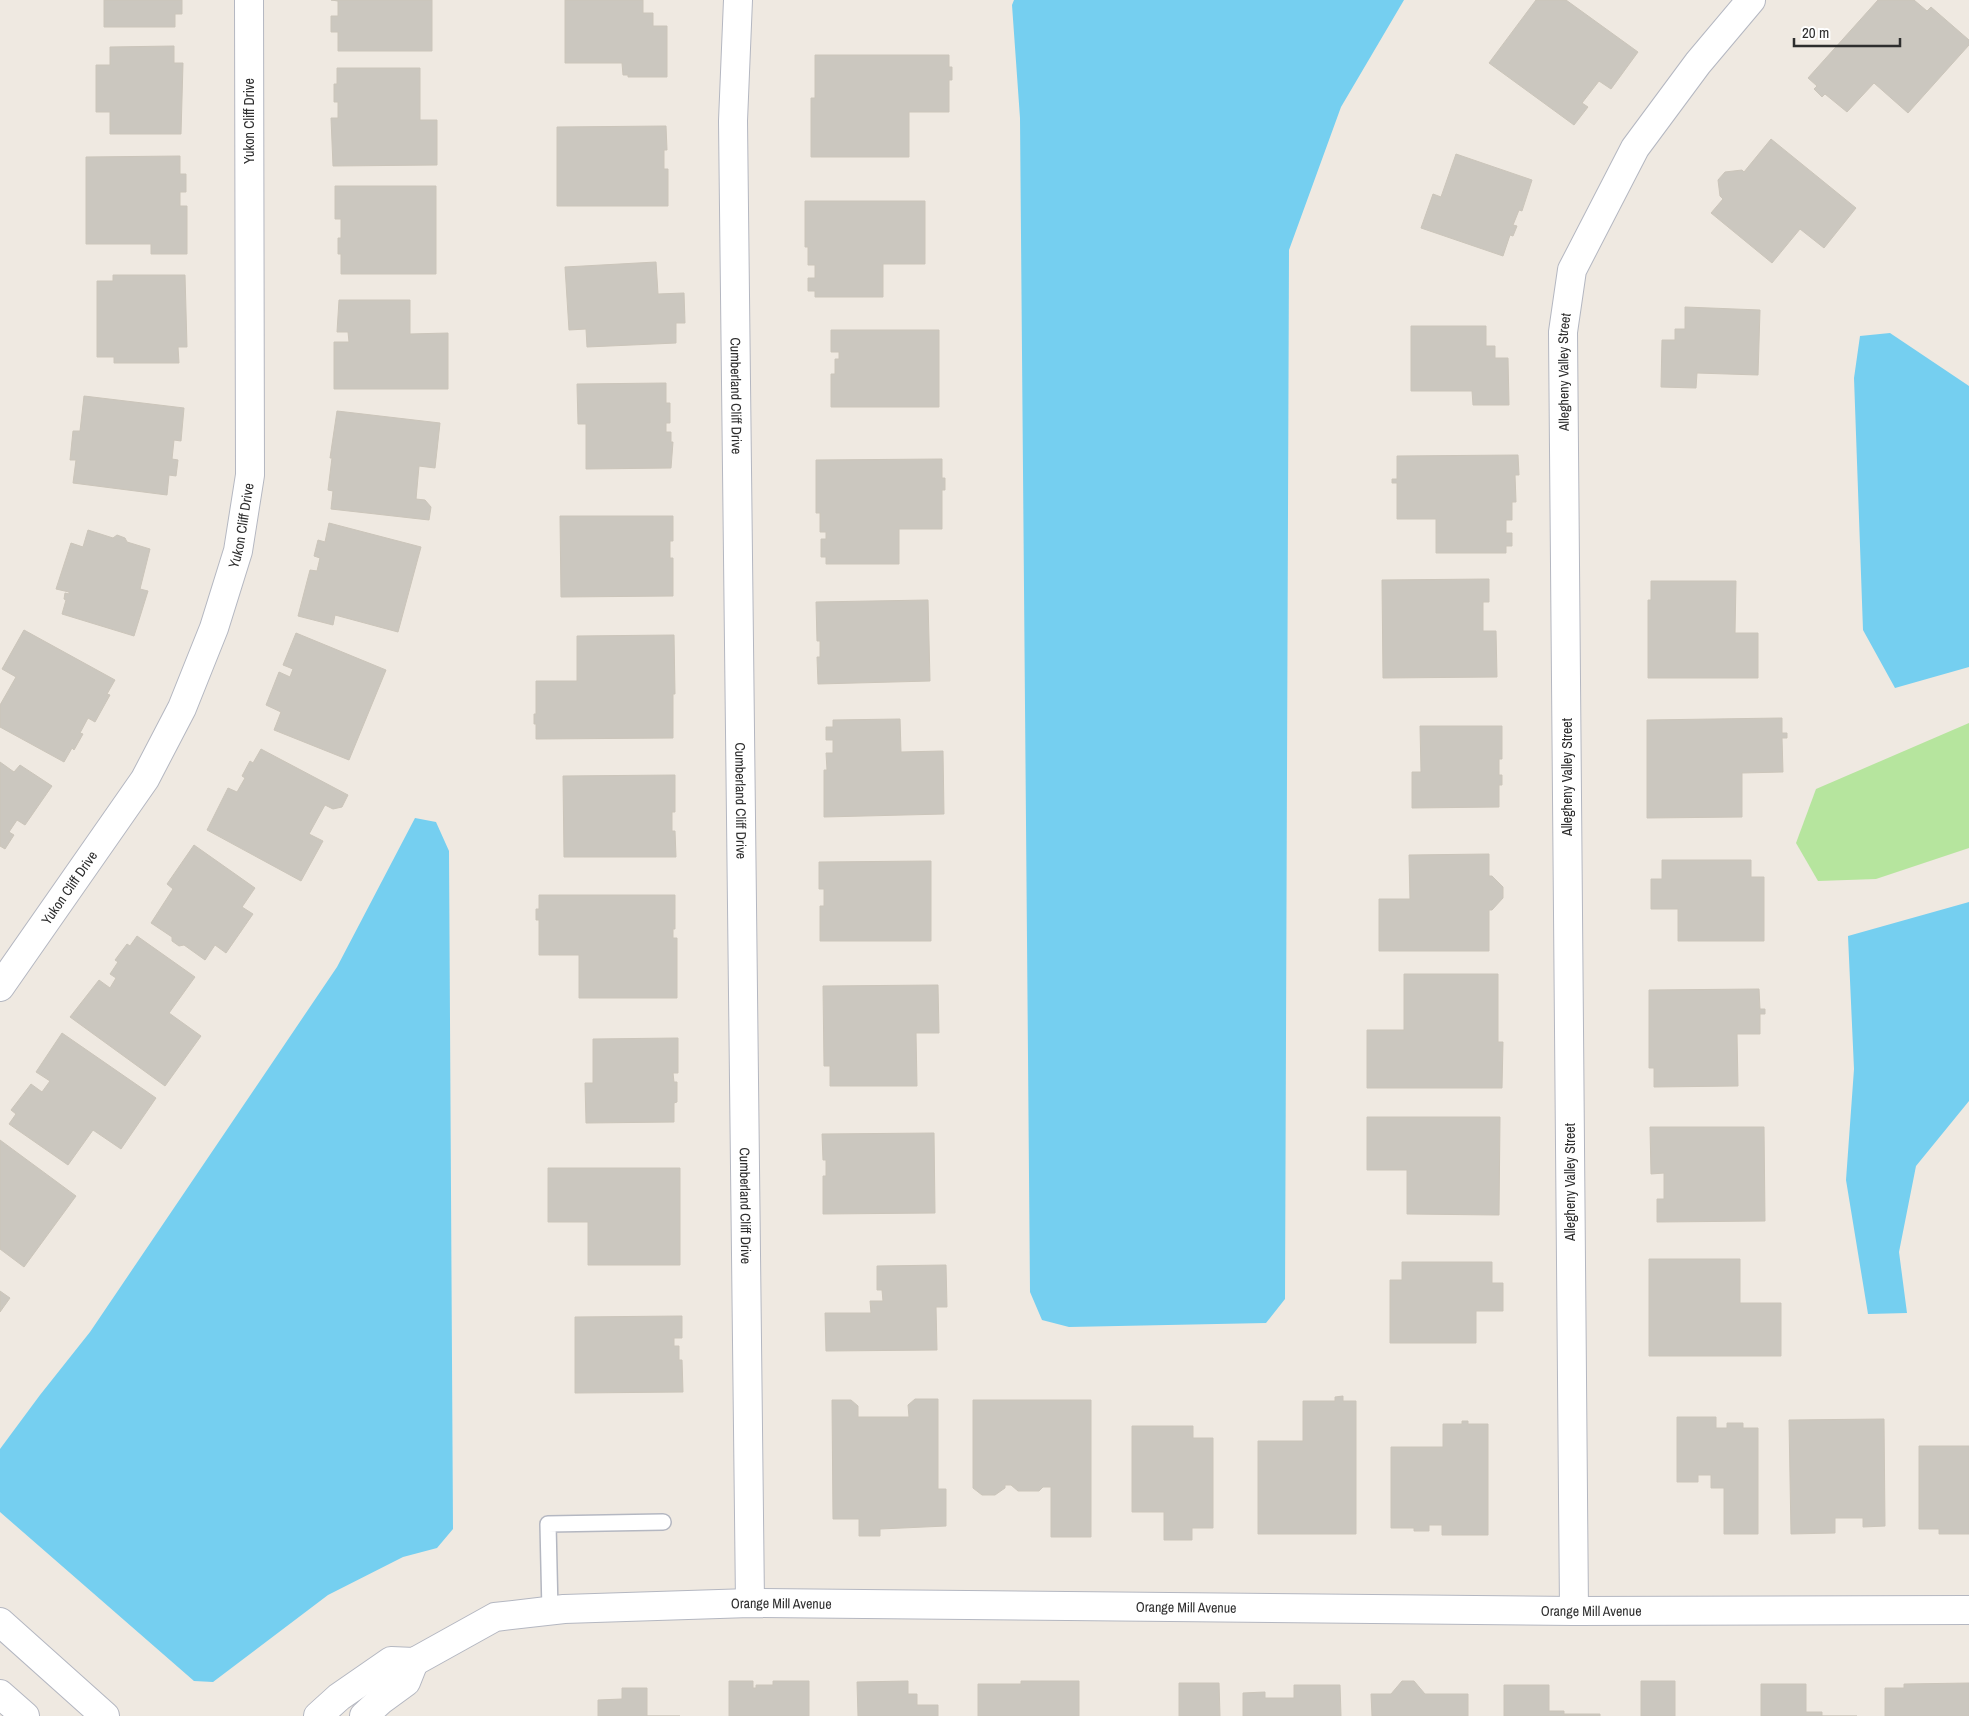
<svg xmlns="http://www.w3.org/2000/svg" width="1969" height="1716" font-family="'Archivo Narrow',sans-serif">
<rect width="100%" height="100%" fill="#efe9e1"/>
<path fill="#b6e59e" d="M1969,723V848L1876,879L1818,881L1796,843L1816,789Z"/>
<path fill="#75cff0" d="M1014,0H1404L1341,107L1289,250L1285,1299L1266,1323L1069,1327L1042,1320L1030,1292L1020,118L1012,5Z
M1890,333L1969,386V667L1895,688L1863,630L1854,378L1860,336Z
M415,818L436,822L449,851L453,1529L437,1548L403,1557L328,1595L213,1682L194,1681L0,1512V1449L40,1395L90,1332L337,967Z
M1969,902V1101L1916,1166L1899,1252L1907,1313L1868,1314L1846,1180L1854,1069L1848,936Z"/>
<path fill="#cbc7bf" stroke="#cbc5ba" d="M104,0H182V14H175V27H104Z
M331,0H432V51H338V32H331V16H338V1Z
M565,0H643V13H653V26H667V77H628V75H623L622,63H565Z
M1536,0H1566L1638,52L1611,89L1599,81L1582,103L1588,107L1574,125L1489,63Z
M1878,0H1914L1927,11L1931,7L1969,40V45L1908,113L1874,83L1847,112L1825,94L1822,97L1814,89L1817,86L1808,78Z
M174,46V63H183L181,134H110V112H96V65H110V47Z
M815,55H949V67H952V80H949V112H909V157H811V98H815Z
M337,68H420V120H437V165L333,166L331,118H338V102H334V84H337Z
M666,126L667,150H664V169H668V206H557V127Z
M1771,139L1856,208L1824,248L1800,229L1772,263L1711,213L1723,199L1720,196L1718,180L1725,172L1742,170L1744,172Z
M1456,154L1532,180L1522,211L1519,210L1513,225L1517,226L1513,236L1510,235L1503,256L1421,228L1433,194L1441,197Z
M180,156V174H186V192H180V206H187V254H151V244H86V157Z
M335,186H436V274H341V254H338V238H341V219H335Z
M805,201H925V264H883V297H815V291H808V278H815V265H808V247H805Z
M656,262L658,294L684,293L685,323H676V343L587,347L586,329L569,330L565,267Z
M113,275H185L187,347H178L179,363H114V357H97V281H113Z
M339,300H410V334L448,333V389H334V342H349L348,332H337Z
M1685,307L1760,310L1758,375L1697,373L1696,388L1661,387L1662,340H1675V329H1685Z
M1411,326H1486V346H1495V358H1508L1509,405H1473L1472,391H1411Z
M831,330H939V407H831V374H835V359H839V352H831Z
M666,383V403H670V423H666V432H671V442H673L671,468L586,469V424H578L577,384Z
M84,396L184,408L181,441L174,440L172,459L178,460L176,476L169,475L167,495L73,483L76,460H70L73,431H80Z
M337,411L440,423L435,468L419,466L416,499L425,500L431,507L429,520L331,509L333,491L328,490L332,458H330Z
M1518,455L1519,475H1515L1516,502H1512V520H1506V533H1512V546H1506V553H1436V519H1397V483H1392V479H1397V456Z
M942,459V478H945V490H942V529H899V564H826V557H821V539H826V532H820V513H816V460Z
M560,516H673V541H670V558H673V596L561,597Z
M329,523L421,547L398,632L335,615L333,625L298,616L310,570L317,571L320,558L314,556L318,540L325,542Z
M88,530L113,538L117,535L125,538L127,542L150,549L140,589L148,591L134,636L62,614L66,600L64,599L65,593L69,594V592L56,589L71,543L83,547Z
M1489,579V602H1483V631H1496L1497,677L1383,678L1382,580Z
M1651,581H1736L1735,633H1758V678H1648V600H1651Z
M928,600L930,681L818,684L817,657H820V641H817L816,602Z
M24,630L115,680L107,694L110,695L95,722L88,718L80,733L83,734L74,750L72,748L64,762L0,727V705L16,677L2,669Z
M296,633L386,670L349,760L274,730L281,712L266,705L279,672L290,677L293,669L283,665Z
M674,635L675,694H673V738L536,739V724H534V714H536V681H577V636Z
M1782,718V733H1787V738H1782L1783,772L1742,773V817L1647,818V720Z
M900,719L901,752L943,751L944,814L824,817V770H827L826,753H833V740H826V727H833V720Z
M1420,726H1502V759H1499V775H1502V785H1499V807L1412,808V772H1421Z
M261,749L348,795L342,807L333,809L325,805L309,834L323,841L301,881L207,830L228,788L237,792L245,778L242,776L250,761L253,763Z
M0,762L14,772L20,765L52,786L25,825L17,820L9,832L14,835L5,849L0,846Z
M675,775V812H672V831H675L676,857H564L563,776Z
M194,845L255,888L242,907L253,914L226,953L215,945L205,960L184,945L179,946L172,941V937L151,923L173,889L167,884Z
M1489,854V876H1492L1503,887V898L1492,910H1489V951H1379V899H1410L1409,855Z
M1662,860H1751V877H1764V941H1678V909H1651V879H1662Z
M931,861V941H820V906H824V889H819V862Z
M539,895H675V929H673V938H677V998H579V955H539V920H536V909H539Z
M137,936L195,977L169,1013L201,1036L165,1086L70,1017L99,980L110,988L116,978L110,974L118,962L115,960L127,944L130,946Z
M1404,974H1498V1042H1503L1502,1088H1367V1030H1404Z
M938,985L939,1033H916L917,1086H830V1066H824L823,986Z
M1759,989L1760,1009H1765V1014H1760V1034H1737L1738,1086L1654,1087V1068H1649V990Z
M62,1033L156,1098L121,1149L93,1130L68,1165L9,1124L16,1114L11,1110L31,1084L42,1092L50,1081L36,1072Z
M678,1038V1073H673L674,1082H677V1102L674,1103V1122L586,1123L585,1083H593V1039Z
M1367,1117H1500L1499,1215L1407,1214V1170H1367Z
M1650,1127H1764L1765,1221L1657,1222V1199H1664V1173L1651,1174Z
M934,1133L935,1213L823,1214V1176H826V1160H823L822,1134Z
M0,1140L76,1196L24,1267L0,1249Z
M548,1168H680V1265H588V1222H548Z
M1649,1259H1740V1303H1781V1356H1649Z
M1402,1262H1492V1283H1503V1311H1476V1343H1390V1280H1402Z
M946,1265L947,1307H936L937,1350L826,1351L825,1313H871L870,1301H883L882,1290H877V1266Z
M0,1291L10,1298L0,1312Z
M682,1316V1338H674V1346H679V1360H682L683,1392L575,1393V1317Z
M1343,1396V1401H1356V1534H1258V1441H1303V1401H1335V1397Z
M915,1399H938V1489H946V1526L880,1529V1536H859V1519H833L832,1400H851L858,1406V1417H909L908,1405Z
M973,1400H1091V1537H1051V1487H1043L1039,1491H1018L1011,1485H1005V1488L995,1495H982L973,1488Z
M1677,1417H1716V1428H1727V1423H1743V1428H1758V1534H1724V1488H1711V1475H1698V1482H1677Z
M1884,1419L1885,1526L1863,1527V1518H1835V1533L1791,1534L1789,1420Z
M1462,1421H1468V1424H1488V1535H1442V1525H1429V1531H1414V1528H1391V1447H1443V1424H1462Z
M1132,1426H1193V1438H1213V1528H1192V1540H1164V1512H1132Z
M1919,1446H1969V1534H1939V1529H1919Z
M729,1681H753V1688H756V1685H773V1681H809V1716H729Z
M908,1681V1694H917V1705H938V1716H858L857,1682Z
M1021,1681H1079V1716H978V1684H1021Z
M1402,1681H1414L1425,1694H1468V1716H1372L1371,1694H1391Z
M1641,1681H1675V1716H1641Z
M1179,1683H1219L1220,1716H1179Z
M1969,1683V1716H1885V1688H1904V1684Z
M1761,1684H1806V1712H1822V1716H1857H1761Z
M1294,1685H1340L1341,1716H1243V1693L1265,1692V1698H1294Z
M1504,1685H1549V1711H1564V1714H1600V1716H1504Z
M622,1688H647V1716H680H598V1700L622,1699Z"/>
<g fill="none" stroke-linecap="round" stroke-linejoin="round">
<defs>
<path id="service" d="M550,1611L548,1524L663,1522"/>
<g id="minor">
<path id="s1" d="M738,0L733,121L750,1603"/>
<path id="s2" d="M0,987L145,779L182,708L214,628L238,551L250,475L249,0"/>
<path id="s3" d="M1574,1611L1563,332L1572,270L1635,148L1698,63L1751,0"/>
<path d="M0,1622L105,1716"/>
<path d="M0,1694L25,1716"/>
<path id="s4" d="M318,1716L339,1697L391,1661L414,1662L495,1617L564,1609L750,1603L1574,1611L1969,1610"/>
<path d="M364,1716L380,1701L406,1682L414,1662"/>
</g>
</defs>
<use href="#service" stroke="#b4b7c1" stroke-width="18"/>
<use href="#minor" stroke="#b4b7c1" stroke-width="30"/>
<use href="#service" stroke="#fff" stroke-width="15"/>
<use href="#minor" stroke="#fff" stroke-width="28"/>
</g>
<g text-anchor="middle" stroke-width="5" stroke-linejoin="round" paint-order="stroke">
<g font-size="14" fill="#2e2e2e" stroke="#fff">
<text transform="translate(249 121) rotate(-90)" y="5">Yukon Cliff Drive</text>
<text dy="5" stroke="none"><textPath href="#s3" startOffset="1239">Allegheny Valley Street</textPath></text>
<text dy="5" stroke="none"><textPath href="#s1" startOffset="396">Cumberland Cliff Drive</textPath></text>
<text dy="5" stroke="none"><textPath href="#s2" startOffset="526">Yukon Cliff Drive</textPath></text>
<text transform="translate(1567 777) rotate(-90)" y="5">Allegheny Valley Street</text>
<text dy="5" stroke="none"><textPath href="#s1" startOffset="801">Cumberland Cliff Drive</textPath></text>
<text dy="5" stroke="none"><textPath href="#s2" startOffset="121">Yukon Cliff Drive</textPath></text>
<text transform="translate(1570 1182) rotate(-90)" y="5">Allegheny Valley Street</text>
<text dy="5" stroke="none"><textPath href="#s1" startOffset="1206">Cumberland Cliff Drive</textPath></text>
<text dy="5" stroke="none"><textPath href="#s4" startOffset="494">Orange Mill Avenue</textPath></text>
<text dy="5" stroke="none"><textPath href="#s4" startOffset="899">Orange Mill Avenue</textPath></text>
<text dy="5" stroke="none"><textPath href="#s4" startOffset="1304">Orange Mill Avenue</textPath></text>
</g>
</g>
<path d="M1794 38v8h106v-8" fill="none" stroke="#2e2e2e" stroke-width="2.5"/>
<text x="1802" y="38" font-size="15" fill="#2e2e2e" stroke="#ffffff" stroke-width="4" paint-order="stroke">20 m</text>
</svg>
